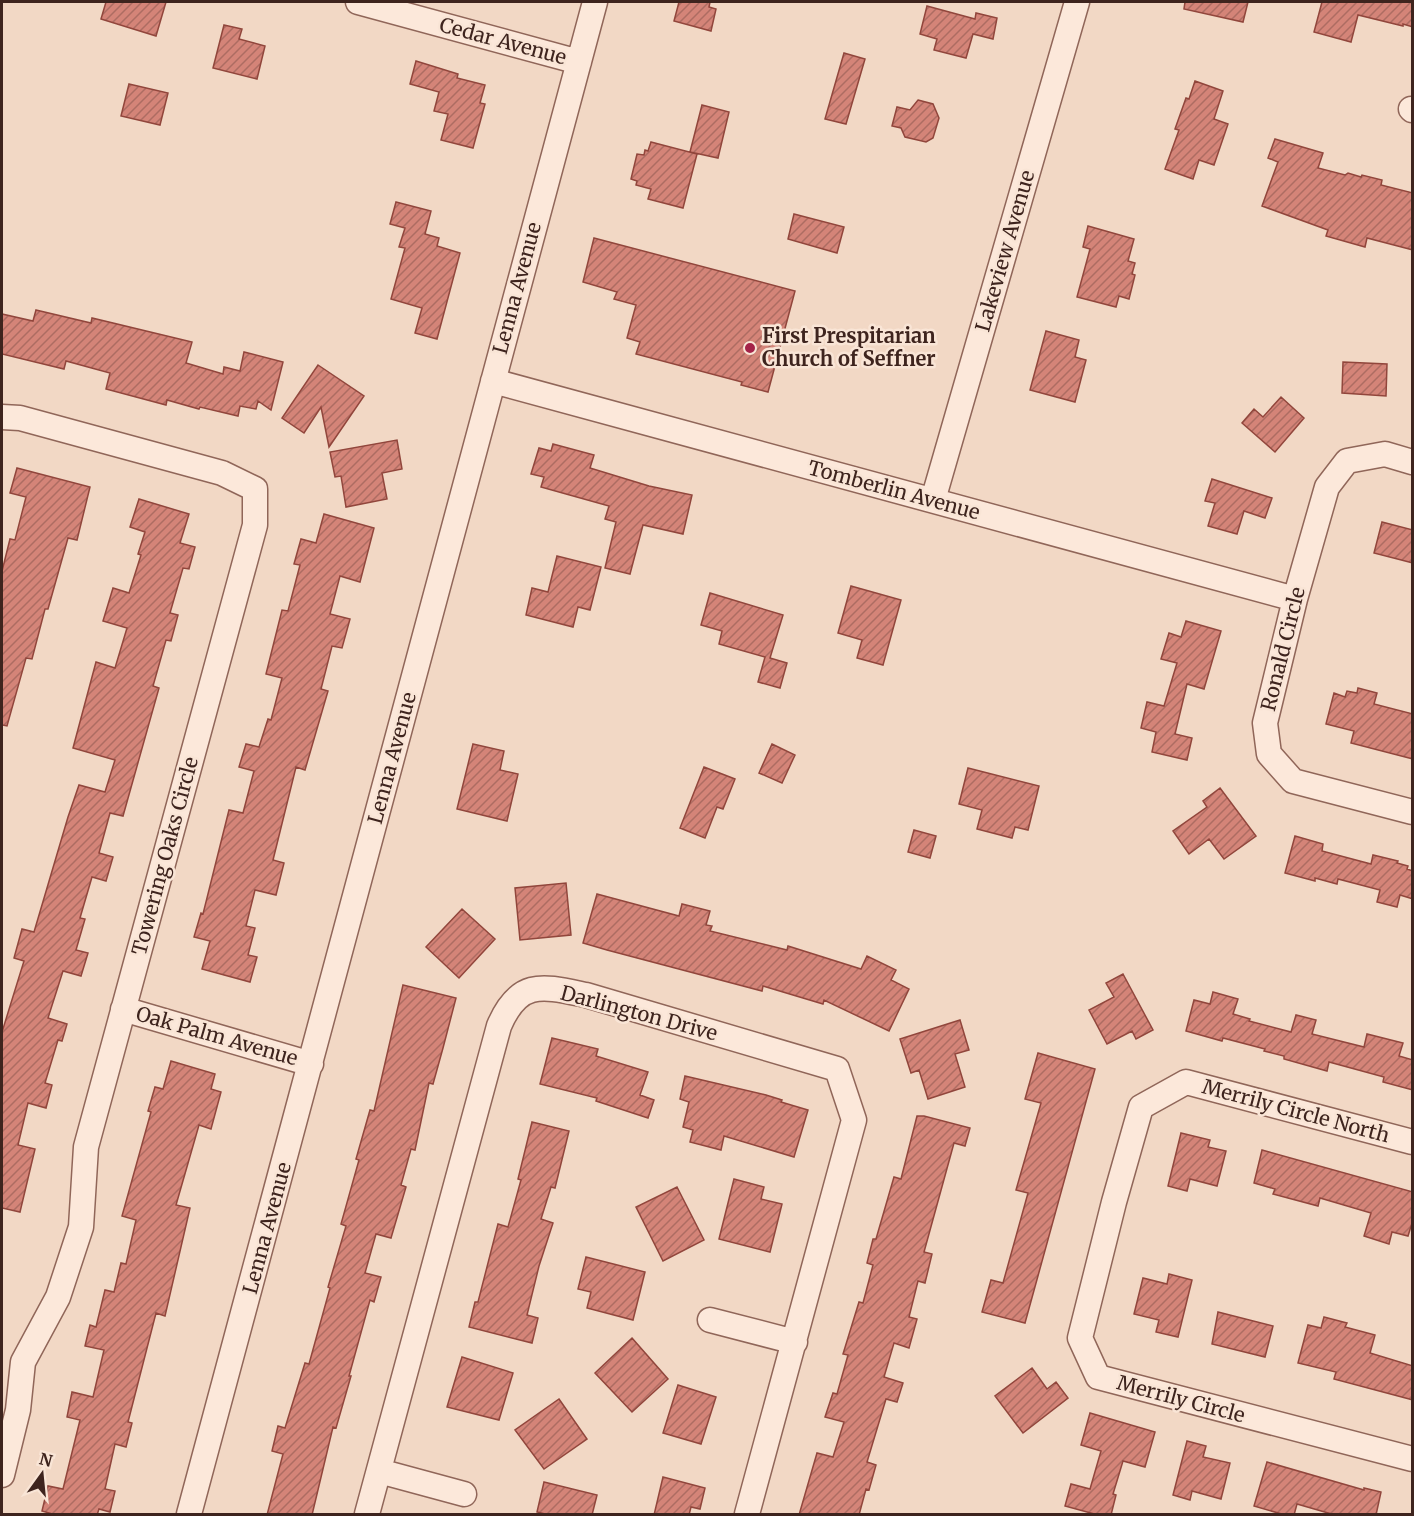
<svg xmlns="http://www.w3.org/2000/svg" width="1414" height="1516" font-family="Merriweather,serif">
<defs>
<pattern id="building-hatch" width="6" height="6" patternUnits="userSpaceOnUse" patternTransform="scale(1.5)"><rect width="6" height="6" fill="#d48478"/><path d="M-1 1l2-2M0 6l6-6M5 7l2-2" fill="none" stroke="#ad6c62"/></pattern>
</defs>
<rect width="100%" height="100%" fill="#f2d8c5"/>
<path fill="url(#building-hatch)" stroke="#91463c" stroke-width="1.5" d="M106,2H166L156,36L101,19Z
M679,2H710L709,7L716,9L711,31L674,21Z
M1185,2H1248L1243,22L1184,9Z
M1322,2H1413V27L1403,24V26L1358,15L1351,42L1314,32Z
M927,6L975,19L976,13L997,18L993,39L973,34L966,58L934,50L937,39L920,34Z
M224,25L242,29L239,39L265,46L257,79L213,68Z
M844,53L865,59L846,124L825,119Z
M416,61L458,74L457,78L485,85L480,103L485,104L473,148L441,140L448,114L434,111L439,92L410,84Z
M1195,81L1223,91L1214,119L1228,124L1214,165L1199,160L1193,179L1165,169L1179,130L1175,129L1186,98L1189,99Z
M129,84L168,93L160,125L121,116Z
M918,100L933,104L939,118L933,138L926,142L905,137L901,128L892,126L897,107L910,110Z
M702,105L729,112L718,158L690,152Z
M1275,139L1323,153L1318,168L1345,175L1348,173L1361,177L1362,175L1382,180L1381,185L1413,193V250L1367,238L1365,247L1326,236L1328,230L1262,206L1278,162L1268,158Z
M651,142L697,154L683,208L648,199L651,189L636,185L637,181L631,179L637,154L644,155L645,150L648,151Z
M396,202L431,211L425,234L439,238L437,246L460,253L437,339L415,333L422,308L391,299L405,248L399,247L405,228L390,224Z
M794,214L844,227L837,253L788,239Z
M1088,226L1134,239L1128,261L1135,263L1132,274L1135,275L1129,299L1119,296L1116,307L1077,297L1090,249L1083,247Z
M594,238L795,291L768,392L741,385L742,382L636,354L640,342L627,338L636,305L614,299L617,292L583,282Z
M36,310L91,323L92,318L192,342L186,363L223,374L224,367L240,371L244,352L283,362L271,410L258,401L256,409L240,406L238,416L200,407L199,409L167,400L166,405L106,389L110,373L66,361L64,369L2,354V314L33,321Z
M1046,331L1079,340L1075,357L1086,360L1075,402L1030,390Z
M1343,362L1387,364L1386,396L1342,393Z
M318,365L364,396L329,447L321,407L304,433L282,418Z
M1281,397L1304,418L1275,452L1242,423L1254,409L1263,417Z
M397,440L402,469L382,473L387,499L346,507L341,476L335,477L330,452Z
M553,444L594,455L590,468L649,486L692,495L683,534L643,525L630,574L605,568L616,522L605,519L609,506L541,487L544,477L531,474L539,448L551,451Z
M17,468L90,487L77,540L68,538L48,609H45L32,659L26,658L7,726L2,725V571L10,539L15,540L26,497L10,493Z
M1212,479L1272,498L1265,518L1244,511L1237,534L1208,526L1215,503L1205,501Z
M139,499L189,514L180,543L195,547L189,569L183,568L170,613L178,615L171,641L166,640L153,686L159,688L123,816L110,813L99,853L113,857L106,881L92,877L80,918L85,919L76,950L88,953L81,976L63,971L48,1018L67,1024L62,1041L58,1040L45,1083L52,1085L46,1108L28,1103L18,1145L35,1149L20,1212L2,1208V1032L24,961L14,958L22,929L34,932L68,817L79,785L105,792L115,760L73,748L96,662L115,668L127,628L103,621L113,588L129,593L141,555L138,554L145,532L130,527Z
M324,514L374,528L360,582L340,576L330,614L350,619L342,648L332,646L321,689L328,691L305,770L296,767L273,860L284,863L276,895L255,890L246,926L255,928L248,955L257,957L250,982L202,969L210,941L194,937L201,913L203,914L229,810L243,813L254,771L239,767L246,744L259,747L268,719L271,720L282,678L266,674L282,610L288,611L300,565L294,564L301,539L316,543Z
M1382,522L1413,530V563L1374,553Z
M557,556L601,567L590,610L578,607L573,627L526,615L532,588L548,592Z
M851,586L901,600L883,665L857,658L862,640L838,633Z
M710,593L783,615L770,658L787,663L780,688L758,682L765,657L719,644L722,631L701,625Z
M1186,621L1221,631L1204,689L1187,684L1175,734L1192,738L1187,760L1152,752L1156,732L1141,728L1147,702L1164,706L1177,663L1161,659L1169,633L1181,637Z
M1358,688L1377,693L1374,704L1413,714V759L1351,743L1354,731L1326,724L1334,693L1345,697L1347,691L1357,693Z
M473,744L504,751L500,770L518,774L507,821L457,809Z
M772,744L795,755L782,783L759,773Z
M704,767L735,779L723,809L717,807L705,838L680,828Z
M968,768L1039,786L1028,830L1015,827L1012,838L977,829L982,810L959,804Z
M1220,788L1256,836L1224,859L1209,839L1189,854L1173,831L1207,807L1203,801Z
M914,830L936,836L930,858L908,852Z
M1295,836L1323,844L1322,851L1371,864L1373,855L1398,861L1397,863L1408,866L1407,869L1413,871V899L1400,895L1397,907L1377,902L1380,890L1338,879L1337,884L1315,878V881L1285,873Z
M566,883L571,935L520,940L515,888Z
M597,894L679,916L682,904L710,911L706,925L712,926L710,931L787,950L788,946L861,969L867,956L896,970L891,980L909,989L889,1031L824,1000L823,1004L763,986L762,991L607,950L583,943Z
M462,909L495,939L459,978L426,947Z
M1123,974L1153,1030L1136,1039L1132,1031L1107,1044L1089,1010L1114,997L1106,983Z
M403,985L456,998L443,1048L433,1084L429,1083L415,1150L411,1149L401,1185L406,1187L391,1238L376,1234L365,1273L381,1277L374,1302L370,1300L349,1376H351L336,1428L333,1427L312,1515H267L283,1454L272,1451L278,1426L285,1428L305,1363L309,1364L330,1288L328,1287L346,1226L341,1224L359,1160L356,1159L370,1110L374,1111Z
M1213,992L1238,999L1233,1014L1250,1019L1249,1021L1291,1032L1296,1015L1316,1020L1312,1034L1364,1047L1367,1034L1403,1043L1399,1056L1413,1060V1090L1383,1082L1384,1077L1329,1062L1327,1071L1284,1059V1056L1264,1051L1265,1049L1223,1038L1222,1041L1186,1031L1194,1000L1210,1004Z
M960,1020L969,1050L955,1054L965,1087L928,1099L919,1070L911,1073L900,1039Z
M552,1038L598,1049L596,1056L648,1072L640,1095L654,1100L648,1118L596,1101L597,1098L540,1084Z
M1038,1053L1095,1069L1025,1323L982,1312L991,1280L1003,1283L1028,1193L1016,1190L1041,1103L1025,1099Z
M171,1061L215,1074L211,1089L221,1092L211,1129L199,1125L176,1205L190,1208L165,1316L156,1313L128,1422L132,1423L126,1447L115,1444L105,1489L115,1491L110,1512L99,1509L97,1515H56L42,1511L48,1486L63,1489L80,1420L67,1417L72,1392L93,1397L104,1350L85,1346L90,1325L96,1327L105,1290L114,1292L121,1263L126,1264L136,1220L122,1216L151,1112L148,1111L155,1087L163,1089Z
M685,1076L766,1095L782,1100L781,1102L808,1110L794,1157L724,1136L721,1150L690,1142L693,1130L683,1127L689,1102L680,1099Z
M917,1116H924L970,1128L965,1146L954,1143L924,1252L932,1254L925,1283L918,1281L909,1317L917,1319L909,1348L894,1343L884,1377L903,1383L897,1402L886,1399L867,1462L876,1465L869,1490L866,1489L859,1515H799L817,1453L833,1457L844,1422L825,1417L833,1393L837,1394L848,1355L843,1354L859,1302L863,1303L873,1265L867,1263L873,1239H876L894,1177L901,1179Z
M532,1122L569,1131L555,1188L551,1187L541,1219L553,1223L539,1266L527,1315L538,1318L532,1343L469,1327L475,1302H478L498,1224L508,1227L521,1180L518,1179Z
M1181,1133L1210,1140L1208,1147L1226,1151L1217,1186L1190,1179L1187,1191L1168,1186Z
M1262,1150L1413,1192V1220L1408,1236L1392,1232L1389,1244L1364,1236L1371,1213L1320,1198L1318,1206L1273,1194L1275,1189L1254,1183Z
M734,1179L764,1187L761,1199L782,1204L770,1252L719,1239Z
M677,1187L704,1240L663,1261L636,1207Z
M586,1257L645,1272L633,1320L587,1308L591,1292L578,1289Z
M1169,1274L1192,1280L1178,1337L1156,1332L1159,1320L1134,1314L1143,1278L1167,1284Z
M1218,1312L1273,1326L1265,1357L1212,1344Z
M1324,1317L1347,1323L1345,1327L1375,1335L1370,1353L1413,1366V1400L1334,1379L1336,1372L1298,1363L1308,1325L1321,1328Z
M632,1338L668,1379L632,1412L595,1373Z
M462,1357L513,1373L499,1420L447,1407Z
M1032,1368L1047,1389L1056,1382L1068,1398L1023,1433L995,1396Z
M678,1385L716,1397L701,1444L663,1433Z
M559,1399L587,1439L544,1469L515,1430Z
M1090,1413L1155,1432L1145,1467L1123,1461L1113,1494L1116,1495L1111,1515H1098L1065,1506L1071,1484L1090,1489L1101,1451L1081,1445Z
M1187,1441L1206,1446L1203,1457L1230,1463L1221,1499L1192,1491L1190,1500L1173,1495Z
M1267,1462L1364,1490V1488L1381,1492L1376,1515H1335L1297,1504L1294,1515H1285L1254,1506Z
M663,1477L705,1488L700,1509L691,1507L689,1515H654Z
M544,1482L597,1495L592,1515H549L537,1512Z"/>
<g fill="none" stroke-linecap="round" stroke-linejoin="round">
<defs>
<path id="minor" d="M358,2L579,62
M1411,109L1412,110
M493,381L1295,599
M2,417L20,418L222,473L255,489V525L86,1147L81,1227L58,1297L23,1362L18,1410L2,1475
M1412,462L1385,454L1347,461L1327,487L1295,599L1265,723L1269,754L1293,781L1412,812
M933,500L1077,2
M123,1009L311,1064
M1412,1142L1186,1082L1141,1107L1114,1202L1080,1338L1098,1377L1412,1459
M710,1320L795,1342
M379,1471L464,1494
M189,1514L595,2
M367,1514L499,1026C519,979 542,986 586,995L837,1069L854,1120L747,1514"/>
</defs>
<use href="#minor" stroke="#906659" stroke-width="27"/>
<use href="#minor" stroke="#fce8da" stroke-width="24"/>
</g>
<circle fill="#a42349" stroke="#f9e5d6" stroke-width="2" cx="750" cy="348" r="6"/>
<g text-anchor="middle" stroke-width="5" stroke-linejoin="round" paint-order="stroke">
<g font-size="20" fill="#3e241e" stroke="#f9e5d6">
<text transform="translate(503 41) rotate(15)" y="7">Cedar Avenue</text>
<text transform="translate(1005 251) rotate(-74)" y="7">Lakeview Avenue</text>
<text transform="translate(517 288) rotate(-75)" y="7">Lenna Avenue</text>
<text transform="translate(894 490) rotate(15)" y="7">Tomberlin Avenue</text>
<text transform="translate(1283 649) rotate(-76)" y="7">Ronald Circle</text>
<text transform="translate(392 758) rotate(-75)" y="7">Lenna Avenue</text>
<text transform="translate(165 856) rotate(-75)" y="7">Towering Oaks Circle</text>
<text transform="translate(639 1013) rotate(15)" y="7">Darlington Drive</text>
<text transform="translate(217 1036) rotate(16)" y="7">Oak Palm Avenue</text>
<text transform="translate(1296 1111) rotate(15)" y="7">Merrily Circle North</text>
<text transform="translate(267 1228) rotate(-75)" y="7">Lenna Avenue</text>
<text transform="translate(1181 1399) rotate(15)" y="7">Merrily Circle</text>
</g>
<g font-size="20" font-weight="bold" fill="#3e241e" stroke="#f9e5d6" text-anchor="start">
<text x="762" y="343">First Prespitarian<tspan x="762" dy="23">Church of Seffner</tspan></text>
</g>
</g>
<rect width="1414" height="1516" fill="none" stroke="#3e241e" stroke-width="6"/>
<g transform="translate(42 1474) rotate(15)" stroke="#f9e5d6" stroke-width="4.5" paint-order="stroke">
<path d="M0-4.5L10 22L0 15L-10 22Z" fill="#3e241e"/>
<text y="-9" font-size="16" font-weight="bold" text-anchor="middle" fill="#3e241e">N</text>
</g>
</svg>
